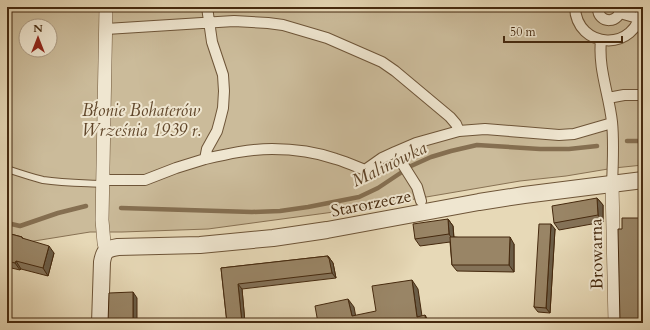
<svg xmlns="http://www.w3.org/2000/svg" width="650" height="330" font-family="Cardo,serif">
<rect width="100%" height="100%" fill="#e7d9b7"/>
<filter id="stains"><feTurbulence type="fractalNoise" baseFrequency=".005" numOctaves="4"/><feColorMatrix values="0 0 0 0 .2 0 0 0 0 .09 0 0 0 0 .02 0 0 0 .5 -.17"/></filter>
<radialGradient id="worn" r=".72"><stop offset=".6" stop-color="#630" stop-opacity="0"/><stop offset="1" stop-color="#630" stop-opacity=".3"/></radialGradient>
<path fill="#cbbb9a" stroke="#887254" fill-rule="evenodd" d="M7,7H643V165L614,168L566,176L520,181L356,209L208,229L122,232H90L28,242L7,236ZM26,26H50V50H26Z"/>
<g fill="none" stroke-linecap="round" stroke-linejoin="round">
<path stroke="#856f51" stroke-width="4.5" d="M627,141H643
M121,208L252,212L280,211L308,207L359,197L378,188L411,166L431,157L451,151L477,145L540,149H569L597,146
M7,223L20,226L58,213L86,206"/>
<defs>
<path id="service" d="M7,169C19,173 31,177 43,180C63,183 83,183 103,184"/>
<path id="pedestrian" d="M575,7C576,49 637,54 642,7
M598,7C597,25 622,24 620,7
M620,13L641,19
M106,29L234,21L268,23L283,25L327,38L382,62L395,71L450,117L456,124L459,131
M601,40C598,69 609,94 612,122C614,142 613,163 612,184
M608,98L624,95H643
M395,152L416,143L459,131L485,129L559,135L574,134L612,123
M205,159C227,154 249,149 272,149C293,149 316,152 336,159C346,162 355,166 365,170L382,158L395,152L417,187L421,201
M103,180H145L176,168L205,159L207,149L217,131L220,120L223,108L224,91L223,75L212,42L207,7"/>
<path id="minor" d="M612,184L615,323
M106,250L104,243L102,220L106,7"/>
<path id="tertiary" d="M100,323L102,262C104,251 106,249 118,247L200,245L273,238L327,230L479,202L524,195L643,180"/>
</defs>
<use href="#service" stroke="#6e5538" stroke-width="8"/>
<use href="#pedestrian" stroke="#6e5538" stroke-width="12"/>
<use href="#minor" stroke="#6e5538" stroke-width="14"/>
<use href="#tertiary" stroke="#6e5538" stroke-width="18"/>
<use href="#service" stroke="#efe6d0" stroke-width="6"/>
<use href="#pedestrian" stroke="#efe6d0" stroke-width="10"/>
<use href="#minor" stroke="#efe6d0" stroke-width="13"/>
<use href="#tertiary" stroke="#efe6d0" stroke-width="16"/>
</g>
<path fill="#847258" stroke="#45290e" d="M597,198L603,205V222L559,230L554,223Z
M448,219L453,226L454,237L514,244V272L457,271L452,265L450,242L420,246L415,239Z
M555,229L550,313L538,312L534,307Z
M7,233L22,237L23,239L54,253L48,276L21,269L20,270L7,267Z
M328,256L333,263L336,278L242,289L245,323H227L221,268Z"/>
<path fill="#6b5d47" stroke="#45290e" d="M597,198L603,205V222L598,215Z
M640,218L643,221V232L640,229Z
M448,219L453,226L454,242L449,234Z
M551,224L555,229L550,313L546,308Z
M510,237L514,244V272L509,265Z
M49,246L54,253L48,276L43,268Z
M328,256L333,263L336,278L332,273Z
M16,261L21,269L20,270L15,263Z
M412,280L418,289L423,323L417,317Z
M238,284L242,289L245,323H242Z
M133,292L137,298V323H133Z
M348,299L354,307L357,323L352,316Z
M425,315L430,323H426Z"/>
<path fill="#998566" stroke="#45290e" d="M597,198L598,215L554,223L552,206Z
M622,218H640V229L643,228V323H620L618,229H622Z
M448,219L449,234L415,239L413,224Z
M539,224H551L546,308L534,307Z
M7,233L22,237V238L49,246L43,268L16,261L15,263L7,261Z
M450,237H510L509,265H452Z
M328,256V258H329L332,273L238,284L242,323H227L221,268Z
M412,280L417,317L425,315L426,323H318L315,306L348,299L352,316L376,311L372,286Z
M133,292V323H108L109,293Z"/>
<g text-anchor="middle" stroke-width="4" stroke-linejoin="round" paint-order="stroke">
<g font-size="17" font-style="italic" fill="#60462a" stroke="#efe6d0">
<text x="141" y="116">Błonie Bohaterów<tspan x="141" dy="20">Września 1939 r.</tspan></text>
</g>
<g font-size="17" fill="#45290e" stroke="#efe6d0">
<text transform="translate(371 203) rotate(-11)" y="6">Starorzecze</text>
<text transform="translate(596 254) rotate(-91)" y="6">Browarna</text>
</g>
<g font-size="18" font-style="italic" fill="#60462a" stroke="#efe6d0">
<text transform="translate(389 164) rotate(-26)" y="6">Malinówka</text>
</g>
</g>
<rect width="650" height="330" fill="none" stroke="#e7d9b7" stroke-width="24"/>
<rect x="8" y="8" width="634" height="314" fill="none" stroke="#45290e" stroke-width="2"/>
<rect x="12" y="12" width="626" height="306" fill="none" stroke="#45290e"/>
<g transform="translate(38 38)"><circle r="19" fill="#efe6d0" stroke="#ab9a82"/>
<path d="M0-3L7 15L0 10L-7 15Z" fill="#8f2418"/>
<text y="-6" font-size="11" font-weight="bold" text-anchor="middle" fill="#45290e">N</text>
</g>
<path d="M504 36v6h118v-6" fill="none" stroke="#45290e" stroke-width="2"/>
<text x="510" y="36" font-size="12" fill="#45290e" stroke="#efe6d0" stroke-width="3" paint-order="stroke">50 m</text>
<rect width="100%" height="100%" filter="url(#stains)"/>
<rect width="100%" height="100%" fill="url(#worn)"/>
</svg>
